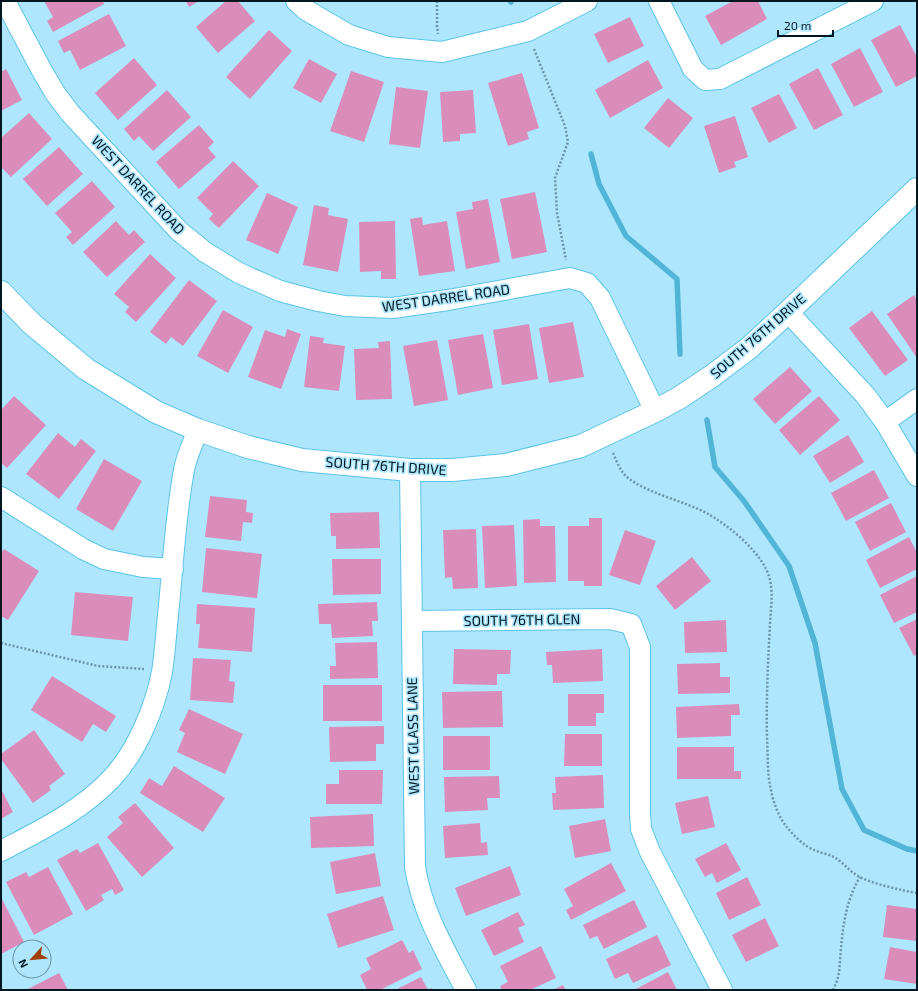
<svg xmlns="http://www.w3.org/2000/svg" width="918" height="991" font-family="'Exo 2',sans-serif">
<rect width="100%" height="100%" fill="#aee7fd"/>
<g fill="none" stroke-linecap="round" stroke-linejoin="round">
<path stroke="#51b5d8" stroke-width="5.5" d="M510,1L511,2
M591,154L599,184L626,236L677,279L680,354
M707,420L715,467L744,501L789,566L815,643L842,789L864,830L907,849L917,851"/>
</g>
<path fill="#da8dba" d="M44,1H103L104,4L53,32L47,21L53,17Z
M186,1H199L189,7Z
M226,1H238L255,21L218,53L196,27Z
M733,1H758L767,19L721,45L705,16Z
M109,14L126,46L80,70L70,50L64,53L58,41Z
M630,17L644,46L608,63L594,34Z
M900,25L917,57V76L896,87L871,40Z
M269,30L292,51L250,99L226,77Z
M860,48L883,92L854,107L831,64Z
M134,58L157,85L118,120L95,93Z
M309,59L337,74L321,103L293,88Z
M648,60L663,88L610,118L595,90Z
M818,68L843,115L814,130L789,84Z
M6,69L22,100L1,111V72Z
M351,71L384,82L364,142L330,131Z
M522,73L539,128L527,132L529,139L508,146L488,83Z
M396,87L428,91L420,148L389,144Z
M167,90L191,117L153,151L139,136L134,141L124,129Z
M473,90L476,133L460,134V141L443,142L440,92Z
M779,94L797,128L769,143L751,108Z
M668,98L693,118L669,148L644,128Z
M29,113L52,139L11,177L1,167V138Z
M735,116L748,157L734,162L736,167L719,173L704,126Z
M199,125L214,142L208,148L216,157L179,189L156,162Z
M59,147L83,174L47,206L23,179Z
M233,161L259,186L219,228L209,219L213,214L197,198Z
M92,181L115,207L73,245L66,237L72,232L55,213Z
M535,192L547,252L512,259L500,199Z
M267,193L298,207L278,254L246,240Z
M488,199L500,262L466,269L456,212L473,209L472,202Z
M314,205L329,208L328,215L348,219L338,272L303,265Z
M422,217L423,225L447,221L455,271L419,276L410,219Z
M116,221L129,235L134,230L145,242L107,277L83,252Z
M395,221L396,279H381V271L360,272L359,222Z
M150,254L176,278L136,322L125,312L129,307L114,294Z
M189,280L217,301L183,346L171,337L166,344L150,332Z
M914,295L917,300V358L887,314Z
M223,310L253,327L228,373L197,356Z
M872,311L908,360L885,376L849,328Z
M573,322L584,377L549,383L539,328Z
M529,324L538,379L502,385L493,330Z
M287,329L301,334L281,389L248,377L265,330L285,337Z
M483,334L493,388L458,395L448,340Z
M310,336L324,338L323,343L345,346L339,391L304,387Z
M437,340L448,400L414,406L403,346Z
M390,341L392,399L356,400L354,349L379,348L378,342Z
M790,367L812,391L775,424L753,399Z
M14,396L46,425L7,468L1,463V410Z
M819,396L840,420L800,455L779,430Z
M58,433L75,447L81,439L96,451L59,499L26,474Z
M848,435L864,462L830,483L813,456Z
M104,459L142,481L113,531L76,509Z
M874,470L889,498L846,521L831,493Z
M210,496L247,500L246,512L253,513L252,523L243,522L241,541L205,537Z
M891,503L906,532L870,551L855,522Z
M379,512L380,548L336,549V536H331L330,513Z
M589,518H602V586H584V581H568V526H589Z
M540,519V526H555L556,582L524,583L523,520Z
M514,525L517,586L485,588L482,526Z
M476,529L478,588L453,589L452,577L445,578L443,530Z
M625,530L656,541L640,585L609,575Z
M909,537L917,553V569L880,588L866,560Z
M206,548L262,554L257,598L202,592Z
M4,549L39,571L8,620L1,616V553Z
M692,557L711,581L675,610L656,586Z
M332,559H381V594L333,595Z
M917,576V612L894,623L880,595Z
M75,592L133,597L128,641L71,635Z
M377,602L378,621H372L373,636L332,638L331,624H319L318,604Z
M197,604L255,608L252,652L198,648L200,624H196Z
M917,619V654L914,656L899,628Z
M726,620L727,652L685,653L684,622Z
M377,642L378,678L330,679V666H336L335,643Z
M454,649L511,650L510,674H497V685L453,684Z
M602,649L603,681L553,683L552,665H547L546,652Z
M193,658L231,660L229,681L235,682L233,703L190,700Z
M720,663V677H730V693L678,694L677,664Z
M52,676L116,716L106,732L93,724L82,742L31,710Z
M323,685H382V721H323Z
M502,691L503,727L443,728L442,692Z
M568,694H604V713H596V726H568Z
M739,704L740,715H731V736L677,738L676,707Z
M189,709L243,734L225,774L177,752L185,733L179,730Z
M384,726V744H376V761L330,762L329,727Z
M34,730L65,774L49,786L51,790L33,803L1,759V754Z
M565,734H602V766H564Z
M443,736H490V770H443Z
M677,747H734V771H741V779H677Z
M174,766L225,798L203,832L140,793L149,778L162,786Z
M339,770H383L382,804H326V784H339Z
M603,775L604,808L553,810L552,793H556L555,777Z
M499,776L500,798H487L488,810L445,812L444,777Z
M1,789L13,812L1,819Z
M708,796L715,827L682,834L675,803Z
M135,803L174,848L142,877L107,837L123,823L118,817Z
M373,814L374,846L311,848L310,817Z
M605,819L611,851L575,858L569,826Z
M480,823L481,843L487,842L488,855L445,858L443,826Z
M98,843L124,890L115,895L112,889L101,895L104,900L86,911L57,860L77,849L80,853Z
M726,843L741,870L717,883L712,873L705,877L695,859Z
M375,853L381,886L336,894L330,862Z
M611,863L626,891L571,920L566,910L573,906L564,889Z
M510,866L521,895L466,916L455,888Z
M48,867L73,914L34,935L6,882L26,872L29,877Z
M747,877L761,905L729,920L716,893Z
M383,896L394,930L338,948L327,914Z
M1,897L24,942L1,954Z
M634,900L647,927L604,949L597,936L590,939L583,925Z
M887,905L917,909V941L883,937Z
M518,912L525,925L518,928L524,942L494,956L481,930Z
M765,918L779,946L746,962L732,935Z
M657,935L671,965L633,983L628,973L615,979L606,959Z
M402,940L409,953L413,950L422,969L380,990H367L360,975L371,969L366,958Z
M541,946L556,978L530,990H502L500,986L508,982L500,966Z
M890,947L917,952V984L884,979Z
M668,972L677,990H634Z
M59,973L68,990H26Z
M421,977L428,990L432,988L433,990H395Z
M563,985L566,990H553Z"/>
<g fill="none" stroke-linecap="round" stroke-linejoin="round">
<defs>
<path id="minor" d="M5,1L41,69L55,93L70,113L179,231L205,252L239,273L280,291L318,301L345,306L393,308L448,300L570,278L587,283L600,298L655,411
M296,1L306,10L349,35L388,47L442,52L528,31L587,1
M659,1L693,69L705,80L720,79L873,1
M788,312L866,396L885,422L917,476
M885,422L917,399
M410,470L415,867C422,912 445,950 466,990
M1,497L83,549L104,559L143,567L173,569
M412,621L610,619L631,624L640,647V814L641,829L650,852L722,990
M1,851C41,830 81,811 112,778C137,751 155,708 162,672C165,653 166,634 168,615C173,567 175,518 184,470C186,457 193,443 198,430"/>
<path id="tertiary" d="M1,292L32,324L86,369L156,412L198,430L248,447L302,460L410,470H452L506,465L581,446L655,411L679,398L712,376L749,348L788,312L917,189"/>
</defs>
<use href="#minor" stroke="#5bc3e8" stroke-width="22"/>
<use href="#tertiary" stroke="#5bc3e8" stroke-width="24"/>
<path stroke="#6a95a6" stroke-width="2.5" stroke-dasharray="2 2" stroke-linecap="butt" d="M437,1V26L438,34
M534,49L565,126L568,142L555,178L557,213L566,260
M613,453C616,460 619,467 623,473C639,492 687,501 710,515C730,527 750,544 762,562C776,583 771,602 770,624C768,662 766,700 767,738C768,755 767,773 771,790C773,802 779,817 786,826C793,835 804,846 814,850C821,853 828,854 834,857C843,862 849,871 858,876C869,883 904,891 917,893
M1,643L98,666L144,669
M833,990L837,981L839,973C842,940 842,907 860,877"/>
<use href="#minor" stroke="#fff" stroke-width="20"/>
<use href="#tertiary" stroke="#fff" stroke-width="22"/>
</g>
<g text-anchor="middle" stroke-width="3.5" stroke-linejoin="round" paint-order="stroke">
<g font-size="14" fill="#02171f" stroke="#aee7fd">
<text transform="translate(138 185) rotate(47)" y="5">WEST DARREL ROAD</text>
<text transform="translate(446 298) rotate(-8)" y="5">WEST DARREL ROAD</text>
<text transform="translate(758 336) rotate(-41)" y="5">SOUTH 76TH DRIVE</text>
<text transform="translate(386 466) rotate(4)" y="5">SOUTH 76TH DRIVE</text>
<text transform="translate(522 620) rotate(-1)" y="5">SOUTH 76TH GLEN</text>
<text transform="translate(413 736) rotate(-91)" y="5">WEST GLASS LANE</text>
</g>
</g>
<rect width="918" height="991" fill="none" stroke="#02171f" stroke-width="4"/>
<g transform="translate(32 959) rotate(243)"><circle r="19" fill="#aee7fd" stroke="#6994a4"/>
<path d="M0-3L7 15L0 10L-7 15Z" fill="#a13e00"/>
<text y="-6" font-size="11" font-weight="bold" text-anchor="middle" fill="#02171f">N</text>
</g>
<path d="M778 30v6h55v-6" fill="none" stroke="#02171f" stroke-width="2"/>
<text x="784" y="30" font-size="12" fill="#02171f" stroke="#aee7fd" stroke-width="3" paint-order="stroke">20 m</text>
</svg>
